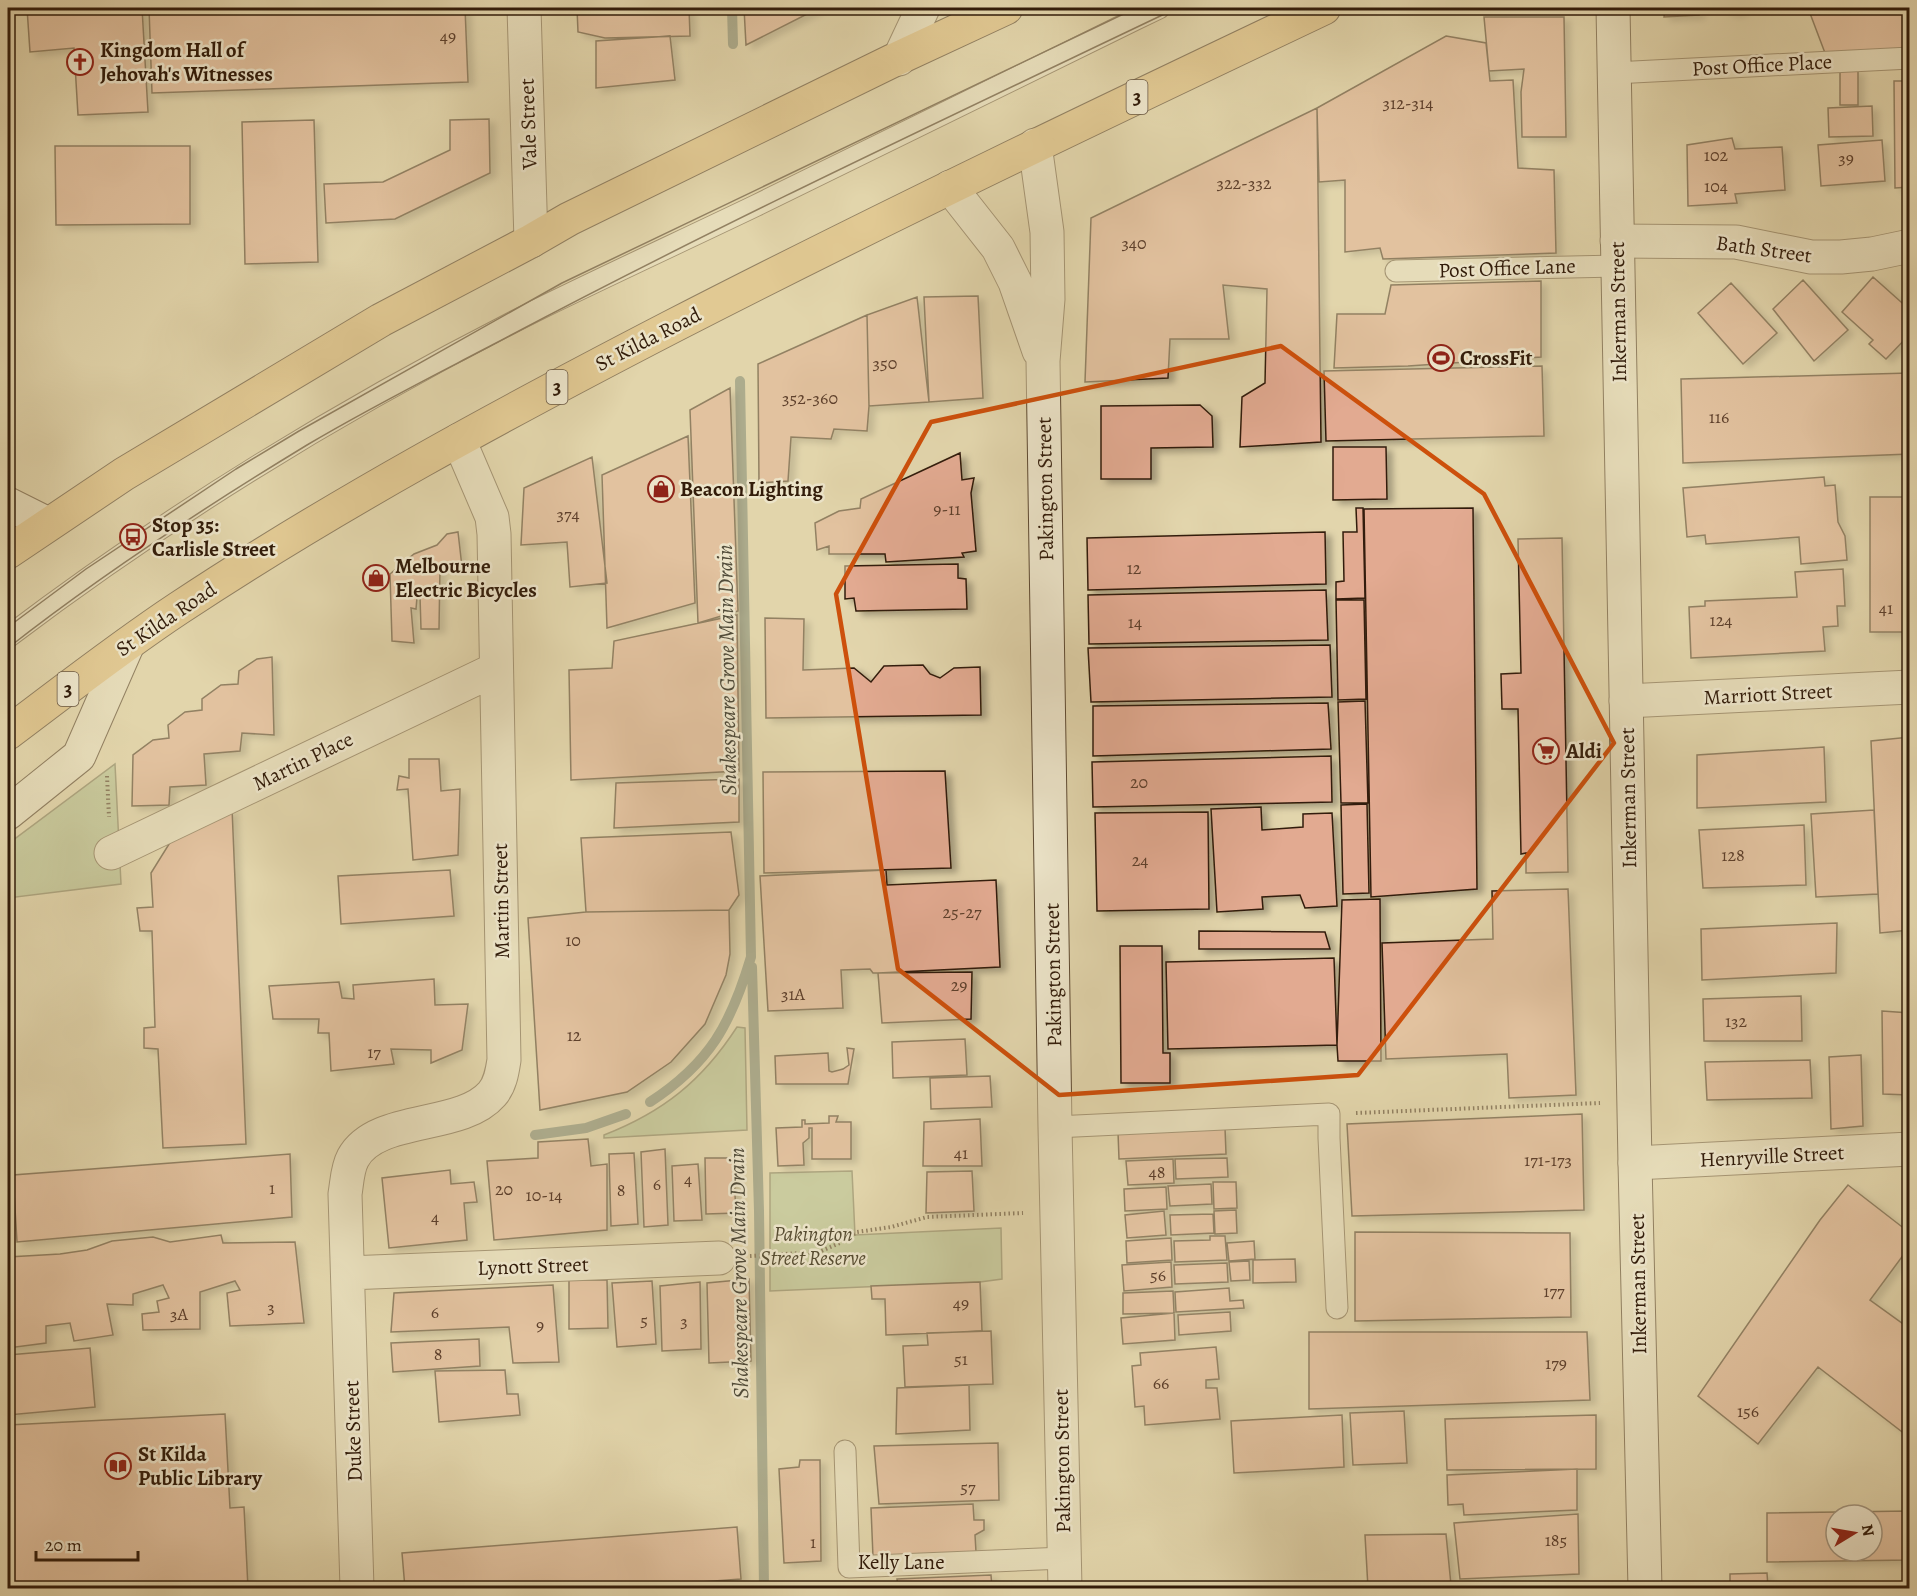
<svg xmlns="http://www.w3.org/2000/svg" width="1917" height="1596" font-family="Alegreya,serif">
<defs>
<filter id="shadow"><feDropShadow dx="6" dy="4" stdDeviation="3" flood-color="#0004"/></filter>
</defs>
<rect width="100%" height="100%" fill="#e2d5ac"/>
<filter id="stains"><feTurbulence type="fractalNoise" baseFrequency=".00333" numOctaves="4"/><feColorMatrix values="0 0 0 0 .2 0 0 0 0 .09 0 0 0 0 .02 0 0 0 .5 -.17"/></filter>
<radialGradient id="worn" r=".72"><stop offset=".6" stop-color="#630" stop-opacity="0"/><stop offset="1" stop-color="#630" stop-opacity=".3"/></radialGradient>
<path fill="#aebe8e" stroke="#706d4c" stroke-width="1.5" d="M115,764L121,884L8,898V844Z
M737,1027L745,1028L747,1130L604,1138V1135C663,1112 702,1081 737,1027Z
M852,1171L855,1235L1001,1228L1002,1279L980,1282L770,1291V1173Z"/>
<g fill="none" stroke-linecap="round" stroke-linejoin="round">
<path stroke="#6d7a68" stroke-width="10" d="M732,8L733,44
M752,967L759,1211L764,1588
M650,1102C710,1063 731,1024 751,957L740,381
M535,1135L586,1128L626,1114"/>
</g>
<path fill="#e2aa91" stroke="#321c0a" stroke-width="1.5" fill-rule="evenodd" filter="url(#shadow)" d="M27,8H142L148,112L78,115L74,48L30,52Z
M149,8H465L468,82L152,93Z
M577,8H689L690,36L605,38L578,32Z
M744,8H819L746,45Z
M1665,8H1699V15L1664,17Z
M1724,8H1745L1735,13L1725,10Z
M1808,8H1910V48L1825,53Z
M1484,17H1564L1566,137H1522L1521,92L1524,69L1489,71Z
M670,36L675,80L596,88V41Z
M1446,36L1486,43L1490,81L1513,80L1518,168L1554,170L1556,253L1383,259L1380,248L1345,252V180L1319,182L1317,108Z
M1840,70H1858V105H1840Z
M1894,81H1910V187L1895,188Z
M1872,106L1873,136L1829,137L1828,108Z
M1317,108L1321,442L1240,447L1242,397L1265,383L1267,289L1223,285L1229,339H1170L1168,378L1085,382L1091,218Z
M489,119L490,173L395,219L326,223L324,184L383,182L450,150V120Z
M314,120L318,262L245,264L242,122Z
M1732,138L1735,149L1782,147L1785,190L1735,194L1737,203L1688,206L1687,145Z
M1882,140L1885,181L1821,186L1818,145Z
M55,146H190V224L56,225Z
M1873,277L1910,310V334L1886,359L1869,344L1873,340L1842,312Z
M1803,280L1848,330L1814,361L1773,309Z
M1541,281V357L1408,366L1334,368L1337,314H1385L1391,285Z
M1731,283L1777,333L1743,364L1698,313Z
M978,296L983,398L929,402L924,297Z
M917,297L929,402L869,406L867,315Z
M867,315L869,406L867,431L834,429L831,439L791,437L788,481L759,483L758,364Z
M1542,366L1544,436L1326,441L1324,371Z
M1910,373V454L1683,463L1681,379Z
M730,388L738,611L698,623L690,410Z
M1200,405L1212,416L1213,447L1151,448V479H1101V406Z
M688,436L695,603L607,628L602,475Z
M1333,447H1386L1387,499L1333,500Z
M960,453L962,480L974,478L971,493L976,551L962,553L964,557L886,562L885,554H829V546L817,550L815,523L839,511L860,508L861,499Z
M592,457L607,583L570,587L567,542L521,545L524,488Z
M1824,477L1825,486L1835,485L1838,522L1845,536L1847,560L1801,564L1799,537L1706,544L1705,535L1687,537L1683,488Z
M1870,497H1910V632H1870Z
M1356,508H1363L1365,598L1336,599V582L1344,581L1343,532H1357Z
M1473,508L1477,889L1371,897L1364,509Z
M458,532L462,567H440L439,629H421L420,596L417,597L416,609L411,608L414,643L392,641L390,574L414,554L437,545L447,534Z
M1325,532L1326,584L1088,590L1087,538Z
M1562,538L1568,872L1526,873V853L1521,854L1518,709H1502L1501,674L1521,673L1518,539Z
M958,564V578L966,579L967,609L856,611L854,598L845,599V566Z
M1843,569L1845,606H1837L1838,626L1823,627L1825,651L1691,658L1689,607L1705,606V601L1797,597L1795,572Z
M1326,590L1328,640L1089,644L1088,595Z
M1336,600H1364L1366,699L1338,700Z
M737,615L739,771L571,780L569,670L612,668L614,641Z
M765,618L804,619L803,670L854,668L871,682L884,666L923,665L930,674L940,678L954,668L980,667L981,715L766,718Z
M1330,645L1332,697L1091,702L1088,648Z
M272,657L274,735L242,733L240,751L204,754L206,785L170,787L169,805L132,806L133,755L153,740L169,738L168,725L185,712L202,710V699L221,685L238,684L239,671L257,659Z
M1365,701L1368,803H1341L1338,702Z
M1328,703L1331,749L1093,756V706Z
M1910,737V930L1880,933L1871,741Z
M1824,747L1826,802L1697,808V755Z
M1331,756L1332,802L1093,807L1092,762Z
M409,759H439L441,791L460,789L458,855L413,860L408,789L397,790L399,776L409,778Z
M945,771L951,868L764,873L763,772Z
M739,779V822L614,828L616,783Z
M1367,804L1369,893L1343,894L1341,805Z
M1261,807L1262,830L1303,827V814L1332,813L1337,906L1305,908L1300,895L1262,897L1263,909L1217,912L1211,809Z
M232,808L246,1144L163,1148L158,1049L144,1048V1028L155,1027L152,931H140L137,908L153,907L151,873L174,836Z
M1874,810L1878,894L1816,897L1811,814Z
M1208,812L1209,909L1097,911L1095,813Z
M1804,825L1806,885L1703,888L1699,830Z
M731,832L739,895L729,910L586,912L581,838Z
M450,870L454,916L341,924L338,876Z
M886,870L887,885L996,880L1000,967L878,973H873L870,969L841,970L843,1008L768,1011L760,876Z
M1568,889L1576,1095L1509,1098L1507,1054L1386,1059L1382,943L1493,939L1492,891Z
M1380,899L1381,1061H1338L1337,1045L1342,900Z
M729,910L730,954L726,975L705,1024L671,1062L627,1092L540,1110L528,918L586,912Z
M1837,923L1836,973L1702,980L1701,929Z
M1199,931L1325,932L1330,949H1199Z
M1120,946H1162L1163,1053H1170V1083H1121Z
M1334,958L1337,1045L1168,1049L1166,962Z
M972,972L971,1019L882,1023L878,973Z
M434,979L435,1005L468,1004L462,1050L431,1063V1050L391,1049L394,1064L331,1071L329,1033H318L319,1019H273L269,986L339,982L342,998L354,999L353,985Z
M1801,996L1802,1041H1704L1703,999Z
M1882,1011L1910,1013V1095L1883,1094Z
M965,1039L967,1075L893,1078L892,1042Z
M847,1048L854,1049L848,1084H776L775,1056L828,1053L829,1071L832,1072L843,1069L849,1065Z
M1861,1055L1863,1126L1831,1129L1829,1057Z
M1810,1060L1812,1098L1707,1100L1705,1062Z
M990,1076L992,1107L931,1109L930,1078Z
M1582,1114L1584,1210L1352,1216L1347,1124Z
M829,1116H838L836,1122H851V1159H812V1128H809V1138L803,1143L804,1165L778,1166L776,1128L802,1127V1120H805V1124L829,1123Z
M980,1119L982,1166H923L924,1122Z
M1225,1128L1226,1154L1119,1159L1118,1132Z
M588,1139L591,1166L607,1164V1230L494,1240L487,1161L538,1158V1142Z
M665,1149L668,1225L644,1227L641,1152Z
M634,1153L638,1224L611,1226L609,1154Z
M290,1154L292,1217L17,1242L13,1175Z
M705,1158H733L736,1213L706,1214Z
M1227,1158L1228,1177L1176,1179L1175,1159Z
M1173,1159L1174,1183L1128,1185L1126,1161Z
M698,1164L702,1220L674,1221L672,1166Z
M450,1170L451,1184L474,1182L477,1202L464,1203L467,1240L389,1248L382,1178Z
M972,1171L974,1211L926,1213L927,1172Z
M1213,1182H1236L1237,1208L1214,1209Z
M1211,1184L1212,1204L1170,1206L1168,1186Z
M1848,1185L1910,1233V1246L1870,1300L1910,1329V1438L1818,1367L1758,1444L1698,1396L1820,1220Z
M1166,1187L1167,1209L1125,1211L1124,1189Z
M1236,1210L1237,1233L1215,1234L1214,1211Z
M1164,1211L1166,1235L1127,1238L1125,1215Z
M1213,1214L1214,1233L1171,1235L1170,1215Z
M1355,1232L1570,1233L1571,1317L1355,1321Z
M221,1235L223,1243L295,1242L304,1323L230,1326L227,1293L240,1290L235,1281L200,1292V1329L143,1330L142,1314L159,1312L157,1301L169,1298L163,1285L133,1294V1305L107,1304L113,1335L74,1341L70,1323L46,1326V1343L8,1348V1257L60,1254L87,1250L112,1241L153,1237L170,1242Z
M1210,1236H1225L1227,1260L1175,1262L1174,1241L1210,1240Z
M1171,1238L1172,1260L1127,1263L1126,1241Z
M1254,1241L1255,1259L1229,1261L1227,1243Z
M1295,1259L1296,1282L1253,1283V1260Z
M1249,1261L1250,1280L1231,1281L1229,1262Z
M1171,1262L1172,1287L1124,1291L1122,1265Z
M1227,1263L1228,1282L1175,1284L1174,1265Z
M749,1279L751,1361L709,1363L707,1283Z
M569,1280H607L608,1328L569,1329Z
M652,1281L656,1344L617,1347L612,1283Z
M700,1282L701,1349L662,1351L660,1286Z
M980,1282L982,1331L886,1335L885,1299H872L871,1286Z
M553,1285L559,1362L513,1363L509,1327L391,1332L394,1293Z
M1229,1288L1230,1301L1243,1300L1244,1308L1176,1312L1175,1292Z
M1173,1291L1174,1313L1123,1314V1293Z
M1230,1312L1231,1331L1179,1335L1178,1315Z
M1174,1313L1175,1340L1123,1344L1121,1318Z
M991,1331L993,1384L905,1387L903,1346L928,1345L927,1333Z
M1309,1332H1587L1590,1400L1309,1409Z
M479,1339L480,1366L393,1372L391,1343Z
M1216,1347L1219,1379L1206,1380V1388H1217L1220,1419L1145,1425L1144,1406L1135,1407L1132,1366L1141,1365L1140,1353Z
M90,1348L95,1407L8,1415V1355Z
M505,1370L507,1394H518L520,1415L439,1422L435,1371Z
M969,1385L970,1430L896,1434L897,1388Z
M1404,1411L1407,1463L1353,1465L1350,1413Z
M225,1414L230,1508L244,1507L248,1588H8V1425Z
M1342,1415L1344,1467L1234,1473L1231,1421Z
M1596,1415V1469L1447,1470L1445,1419Z
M998,1443L999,1500L879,1504L874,1446Z
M800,1460H820L821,1561L784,1563L779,1469L799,1467Z
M1577,1469V1510L1464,1515L1463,1504L1448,1505L1447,1475Z
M973,1504L974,1520H984V1530L975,1535L976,1552L873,1557L871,1508Z
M1910,1511V1560L1767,1562V1513ZM1836,1515H1872V1551H1836Z
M1578,1514L1579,1574L1460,1579L1454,1523Z
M737,1527L741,1579L620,1588H405L402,1553Z
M1446,1534L1451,1585L1368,1588L1365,1535Z
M1767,1573L1768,1588H1730V1574Z
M991,1575L992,1588H898L897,1579Z
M1576,1583L1577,1588H1475Z"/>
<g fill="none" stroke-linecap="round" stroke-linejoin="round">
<defs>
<path id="lane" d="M1614,73L1910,58
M1396,271L1617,266
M8,637C173,512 350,404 535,311C608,275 682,241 755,206C890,140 1024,73 1159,8
M1055,1127L1329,1114V1138L1337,1308
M845,1451L849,1567L1064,1558"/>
<path id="street" d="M524,8L531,241
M899,59L923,8
M1035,145L1047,232L1048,299L1043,361L1055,1127L1065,1588
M950,187L998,248L1015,282L1039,351
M1617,241L1736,242L1811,257H1841L1872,254L1910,246
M1626,701L1910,687
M111,853L496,669
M1635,1163L1910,1149
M348,1273L719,1258
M357,1588L345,1194C347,1183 347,1169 353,1158C376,1115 461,1130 492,1094C500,1085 502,1073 504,1060L494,534L492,517L459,440"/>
<path id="secondary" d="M1613,8L1635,1163L1645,1588
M8,504L48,524
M8,813L79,756L128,644"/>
<path id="highway" d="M8,552L124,474L381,320L531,241L569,219L892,61L1006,8
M8,733C64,691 120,647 179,608C336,504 503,414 671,327C887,216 1105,112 1324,8"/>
</defs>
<use href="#lane" stroke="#5e4a32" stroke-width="23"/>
<use href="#street" stroke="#5e4a32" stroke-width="35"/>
<use href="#secondary" stroke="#321c0a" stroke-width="35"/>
<use href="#highway" stroke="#321c0a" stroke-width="35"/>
<path stroke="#321c0a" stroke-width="4" stroke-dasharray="1.5 3" stroke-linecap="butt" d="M107,776L109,817
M1356,1113L1600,1103
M750,1256L819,1252L842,1242L857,1232L891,1227L927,1217L1023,1213"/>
<use href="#lane" stroke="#ece4c9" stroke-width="21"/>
<use href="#street" stroke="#ece4c9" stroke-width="33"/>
<use href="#secondary" stroke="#ece4c9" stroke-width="33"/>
<use href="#highway" stroke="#e1ba76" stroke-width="33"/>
<path stroke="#321c0a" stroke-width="1.5" d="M8,627L86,569L236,469L299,431L562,283L1136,8
M8,648C102,574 205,507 307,445C369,408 433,376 496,343C720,224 949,117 1177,8"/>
</g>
<path d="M0 0H1917V1596H0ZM1281,346L1484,494L1614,743L1358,1075L1059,1095L898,969L836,594L931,422Z" fill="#e2d5ac" fill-opacity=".55" fill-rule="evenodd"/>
<path fill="none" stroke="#cd500c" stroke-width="4.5" stroke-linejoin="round" d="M1281,346L1484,494L1614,743L1358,1075L1059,1095L898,969L836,594L931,422Z"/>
<defs>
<symbol id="church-ring" viewBox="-11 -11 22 22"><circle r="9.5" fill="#ece4c9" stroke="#8f2418" stroke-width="1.5"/><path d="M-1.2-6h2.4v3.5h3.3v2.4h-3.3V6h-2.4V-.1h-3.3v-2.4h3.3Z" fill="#8f2418"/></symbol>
<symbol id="stadium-ring" viewBox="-11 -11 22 22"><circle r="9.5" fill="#ece4c9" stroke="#8f2418" stroke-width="1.5"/><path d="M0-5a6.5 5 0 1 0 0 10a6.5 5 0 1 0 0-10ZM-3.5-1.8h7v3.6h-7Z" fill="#8f2418"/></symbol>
<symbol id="shop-ring" viewBox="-11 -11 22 22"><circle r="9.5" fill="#ece4c9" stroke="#8f2418" stroke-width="1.5"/><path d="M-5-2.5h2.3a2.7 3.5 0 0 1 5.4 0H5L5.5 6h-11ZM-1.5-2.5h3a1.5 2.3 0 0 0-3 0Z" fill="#8f2418"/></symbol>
<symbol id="bus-ring" viewBox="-11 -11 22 22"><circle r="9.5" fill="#ece4c9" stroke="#8f2418" stroke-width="1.5"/><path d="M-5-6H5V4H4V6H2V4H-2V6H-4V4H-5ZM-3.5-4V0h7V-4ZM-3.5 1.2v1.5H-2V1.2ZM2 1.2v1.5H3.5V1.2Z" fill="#8f2418"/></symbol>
<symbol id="supermarket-ring" viewBox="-11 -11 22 22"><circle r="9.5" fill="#ece4c9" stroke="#8f2418" stroke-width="1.5"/><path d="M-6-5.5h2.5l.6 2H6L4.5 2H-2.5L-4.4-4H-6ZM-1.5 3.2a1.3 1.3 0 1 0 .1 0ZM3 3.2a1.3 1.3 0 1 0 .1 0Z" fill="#8f2418"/></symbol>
<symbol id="library-ring" viewBox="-11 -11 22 22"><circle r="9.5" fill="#ece4c9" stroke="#8f2418" stroke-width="1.5"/><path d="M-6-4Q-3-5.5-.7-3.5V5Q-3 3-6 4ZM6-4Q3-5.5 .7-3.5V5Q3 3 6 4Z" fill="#8f2418"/></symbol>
</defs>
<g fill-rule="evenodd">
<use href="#church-ring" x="65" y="47" width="30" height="30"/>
<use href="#stadium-ring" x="1426" y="343" width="30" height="30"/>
<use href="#shop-ring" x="646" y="474" width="30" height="30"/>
<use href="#bus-ring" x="118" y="522" width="30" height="30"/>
<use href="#shop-ring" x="361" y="563" width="30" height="30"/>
<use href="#supermarket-ring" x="1531" y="736" width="30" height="30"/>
<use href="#library-ring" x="103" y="1451" width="30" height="30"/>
</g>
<g text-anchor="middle" stroke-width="5" stroke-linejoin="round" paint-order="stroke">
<g font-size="18" fill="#5e402c">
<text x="448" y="42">49</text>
<text x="1408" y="109">312-314</text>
<text x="1716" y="161">102</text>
<text x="1846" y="164">39</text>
<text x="1244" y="189">322-332</text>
<text x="1716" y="192">104</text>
<text x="1134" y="249">340</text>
<text x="885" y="369">350</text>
<text x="810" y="404">352-360</text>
<text x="1719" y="423">116</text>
<text x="947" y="515">9-11</text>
<text x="568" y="520">374</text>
<text x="1134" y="574">12</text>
<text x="1886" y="614">41</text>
<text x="1721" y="626">124</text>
<text x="1135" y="628">14</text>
<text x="1139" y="788">20</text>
<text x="1733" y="861">128</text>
<text x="1140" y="866">24</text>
<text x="962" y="918">25-27</text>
<text x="573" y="946">10</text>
<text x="959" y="991">29</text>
<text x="793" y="1000">31A</text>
<text x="1736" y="1027">132</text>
<text x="574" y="1041">12</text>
<text x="374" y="1058">17</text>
<text x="961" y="1159">41</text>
<text x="1548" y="1166">171-173</text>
<text x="1157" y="1178">48</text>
<text x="688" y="1185">4</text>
<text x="657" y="1190">6</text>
<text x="272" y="1194">1</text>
<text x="504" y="1195">20</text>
<text x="621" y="1196">8</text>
<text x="544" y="1201">10-14</text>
<text x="435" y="1223">4</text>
<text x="1158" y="1281">56</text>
<text x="1554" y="1297">177</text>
<text x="961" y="1309">49</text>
<text x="271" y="1313">3</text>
<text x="435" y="1318">6</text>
<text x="179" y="1320">3A</text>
<text x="644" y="1326">5</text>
<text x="684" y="1327">3</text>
<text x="540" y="1331">9</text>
<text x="438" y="1360">8</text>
<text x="961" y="1365">51</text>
<text x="1556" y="1369">179</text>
<text x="1161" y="1389">66</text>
<text x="1748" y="1417">156</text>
<text x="968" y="1493">57</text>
<text x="1556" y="1546">185</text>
<text x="813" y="1548">1</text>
</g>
<g fill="#ece4c9" stroke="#6a5843" stroke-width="1.5">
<rect x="1126.5" y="80" width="21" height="34" rx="4.5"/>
<rect x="546.5" y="370" width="21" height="34" rx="4.5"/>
<rect x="57.5" y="672" width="21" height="34" rx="4.5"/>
</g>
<g font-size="20" font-weight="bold" fill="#321c0a">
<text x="1137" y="104">3</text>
<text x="557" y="394">3</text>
<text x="68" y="696">3</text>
</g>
<g font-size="21" font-weight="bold" fill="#321c0a" stroke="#ece4c9" text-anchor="start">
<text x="100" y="57">Kingdom Hall of<tspan x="100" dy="24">Jehovah's Witnesses</tspan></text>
<text x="1460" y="365">CrossFit</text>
<text x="680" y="496">Beacon Lighting</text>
<text x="152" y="532">Stop 35:<tspan x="152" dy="24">Carlisle Street</tspan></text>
<text x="395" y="573">Melbourne<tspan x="395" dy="24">Electric Bicycles</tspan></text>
<text x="1566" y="758">Aldi</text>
<text x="138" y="1461">St Kilda<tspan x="138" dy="24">Public Library</tspan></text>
</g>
<g font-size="21" fill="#321c0a" stroke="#ece4c9">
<text transform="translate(1762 65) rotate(-3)" y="7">Post Office Place</text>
<text transform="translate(528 124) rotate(-92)" y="7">Vale Street</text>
<text transform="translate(1764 249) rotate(8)" y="7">Bath Street</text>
<text transform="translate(1507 268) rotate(-2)" y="7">Post Office Lane</text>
<text transform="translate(1618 312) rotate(-91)" y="7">Inkerman Street</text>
<text transform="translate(648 339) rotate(-27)" y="7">St Kilda Road</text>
<text transform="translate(1045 489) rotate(-91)" y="7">Pakington Street</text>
<text transform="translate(166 619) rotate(-34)" y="7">St Kilda Road</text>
<text transform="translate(1768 694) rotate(-3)" y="7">Marriott Street</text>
<text transform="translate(303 761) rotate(-26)" y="7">Martin Place</text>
<text transform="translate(1628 798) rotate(-91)" y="7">Inkerman Street</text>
<text transform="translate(501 901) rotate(-91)" y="7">Martin Street</text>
<text transform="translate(1053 975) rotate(-91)" y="7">Pakington Street</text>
<text transform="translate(1772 1156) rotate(-3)" y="7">Henryville Street</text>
<text transform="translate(533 1266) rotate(-2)" y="7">Lynott Street</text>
<text transform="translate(1638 1284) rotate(-91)" y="7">Inkerman Street</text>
<text transform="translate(353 1431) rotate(-92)" y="7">Duke Street</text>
<text transform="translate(1062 1461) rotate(-91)" y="7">Pakington Street</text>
<text x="901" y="1569">Kelly Lane</text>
</g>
<g font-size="21" font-style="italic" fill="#574d32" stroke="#ece4c9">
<text x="813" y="1241">Pakington<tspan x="813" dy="24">Street Reserve</tspan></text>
</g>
<g font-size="22" font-style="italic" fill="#504b39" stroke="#ece4c9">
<text transform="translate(726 670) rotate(-91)" y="8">Shakespeare Grove Main Drain</text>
<text transform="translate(738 1273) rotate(-91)" y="8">Shakespeare Grove Main Drain</text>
</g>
</g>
<rect width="1917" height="1596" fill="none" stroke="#e2d5ac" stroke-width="30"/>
<rect x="9" y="9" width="1899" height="1578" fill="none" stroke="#321c0a" stroke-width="3"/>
<rect x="15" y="15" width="1887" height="1566" fill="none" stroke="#321c0a" stroke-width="1.5"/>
<g transform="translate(1854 1533) rotate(79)"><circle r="28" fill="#ece4c9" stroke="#a2947d" stroke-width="1.5"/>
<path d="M0-4.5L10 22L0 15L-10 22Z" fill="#8f2418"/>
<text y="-9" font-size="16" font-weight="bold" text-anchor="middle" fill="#321c0a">N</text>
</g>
<path d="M36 1551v9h102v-9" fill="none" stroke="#321c0a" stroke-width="3"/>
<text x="45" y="1551" font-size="18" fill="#321c0a" stroke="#ece4c9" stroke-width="4.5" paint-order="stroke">20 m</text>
<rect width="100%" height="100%" filter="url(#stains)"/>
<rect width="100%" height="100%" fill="url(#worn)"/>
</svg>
